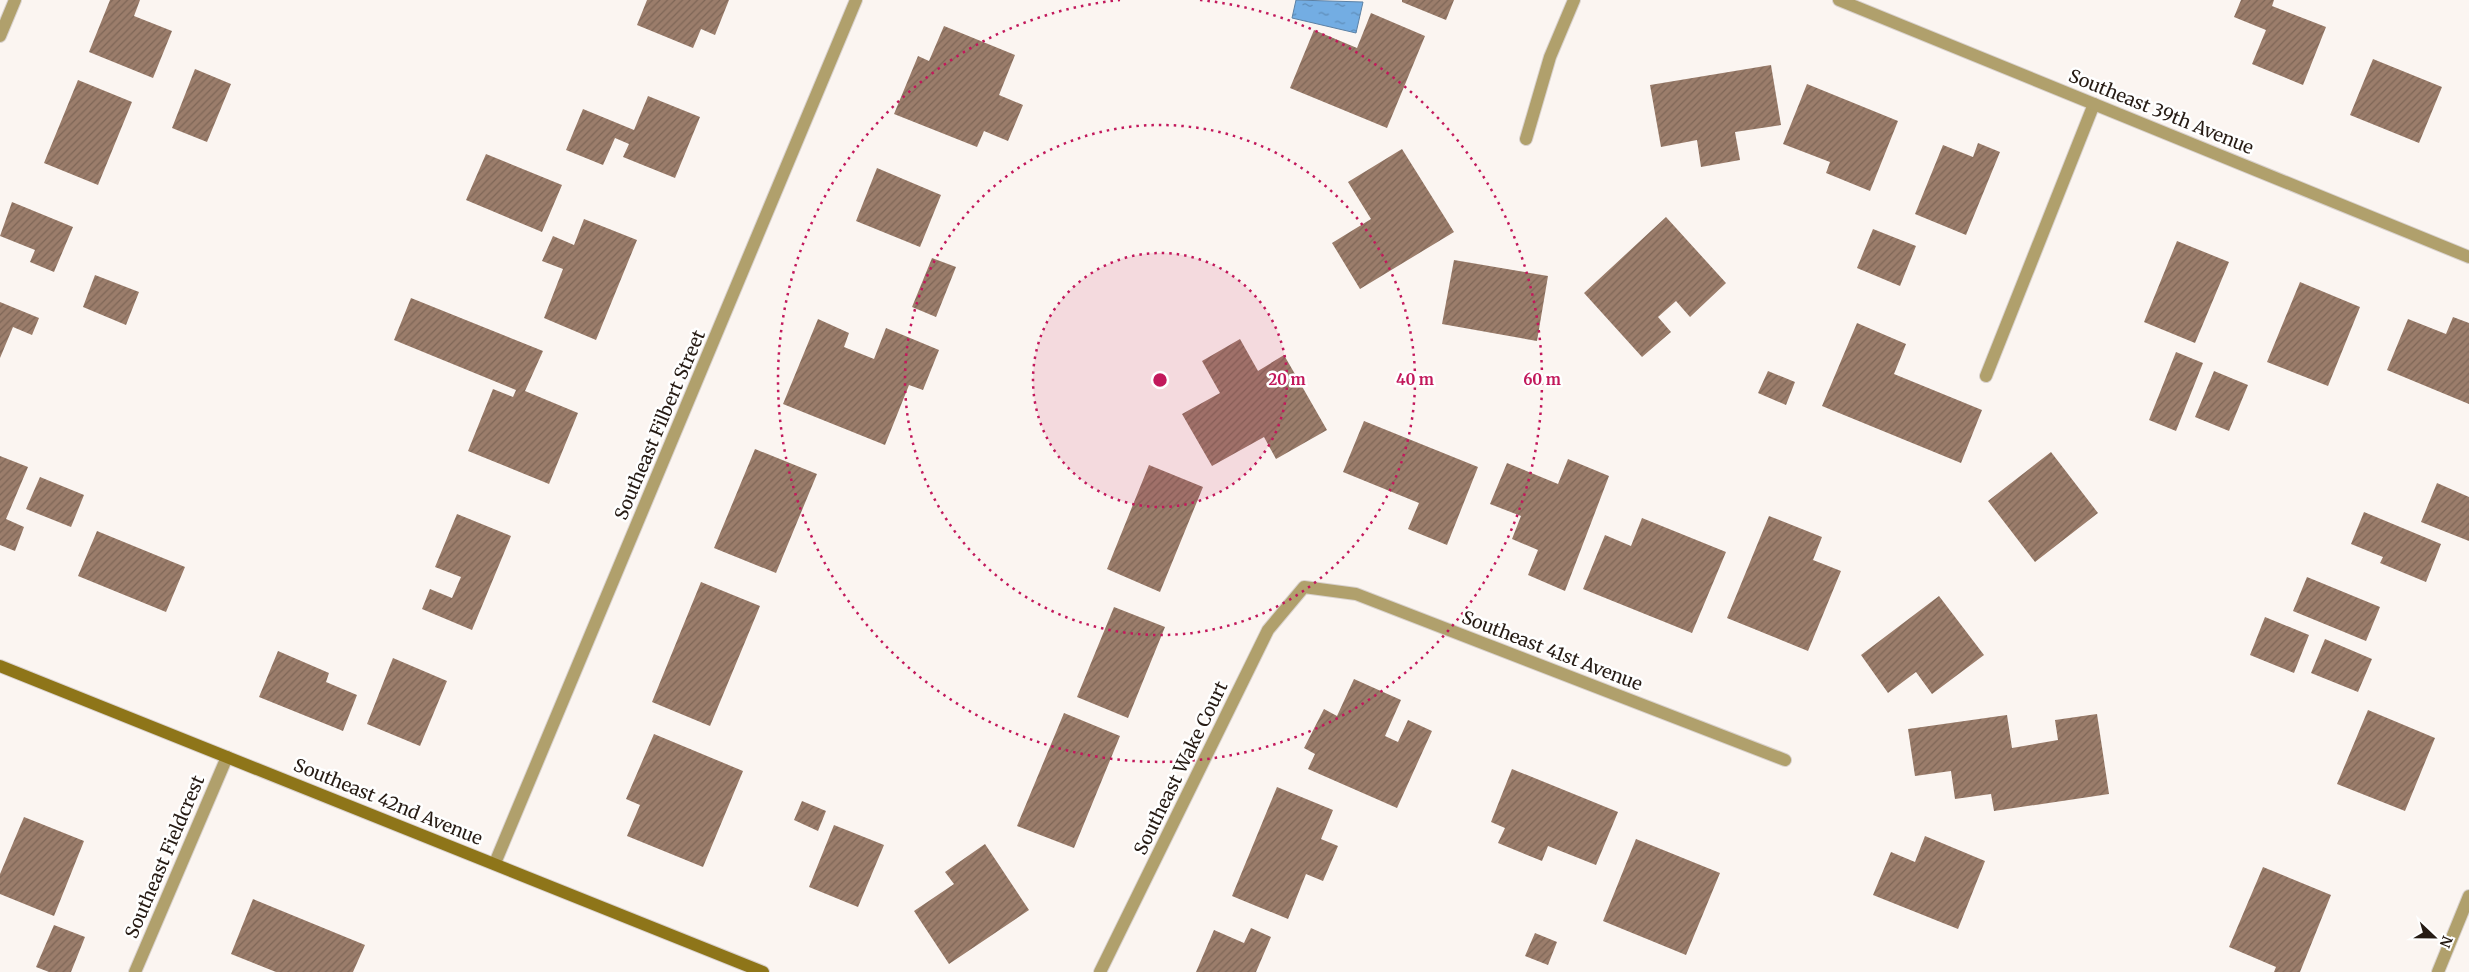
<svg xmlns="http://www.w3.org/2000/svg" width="2469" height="972" font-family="Merriweather,serif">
<defs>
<pattern id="water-ripples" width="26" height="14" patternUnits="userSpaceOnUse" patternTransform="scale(1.25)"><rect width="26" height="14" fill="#73ade3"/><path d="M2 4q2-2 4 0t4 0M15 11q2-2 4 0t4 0" fill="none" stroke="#5e8cb7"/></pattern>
<pattern id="building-hatch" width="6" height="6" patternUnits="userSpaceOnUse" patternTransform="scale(1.25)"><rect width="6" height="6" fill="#9b7d6b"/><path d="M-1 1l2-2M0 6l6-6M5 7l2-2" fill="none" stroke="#7e6657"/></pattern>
</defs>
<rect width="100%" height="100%" fill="#fbf5f1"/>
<path fill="url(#water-ripples)" stroke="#5c81a5" d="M1296,0L1363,2L1356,33L1292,18Z"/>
<path fill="url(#building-hatch)" d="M110,0H140L134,16L172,31L153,78L89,52Z
M647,0H729L715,35L701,29L693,48L637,25Z
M1402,0H1454L1446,20L1402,2Z
M2241,0H2274L2272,6L2326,27L2303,85L2252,64L2266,30L2234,17Z
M1371,13L1425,36L1387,128L1290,88L1314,30L1357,48Z
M944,26L1015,55L999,95L1023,105L1008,141L984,131L977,147L894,114L918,56L929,61Z
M2373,59L2442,87L2419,143L2350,115Z
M1771,65L1781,125L1735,132L1740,160L1701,167L1697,140L1661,147L1650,85Z
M195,69L231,84L207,142L172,128Z
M78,80L132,102L98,185L44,163Z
M1807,84L1898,121L1870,191L1826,173L1830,162L1783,144Z
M648,96L700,117L675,178L623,157L629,144L615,138L603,165L566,150L583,109L634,130Z
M1978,143L2000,152L1966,235L1915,214L1943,145L1973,157Z
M1402,149L1454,232L1360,289L1332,243L1371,219L1348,182Z
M486,154L562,185L542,232L466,200Z
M877,168L941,195L920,247L856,221Z
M12,202L73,227L54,272L30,262L35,250L0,236Z
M1666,217L1726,283L1690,317L1676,301L1658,317L1671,332L1642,357L1584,293Z
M584,219L637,240L596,340L544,318L563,269L542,261L553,236L574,245Z
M1873,229L1916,246L1900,286L1857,268Z
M2177,241L2229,262L2195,343L2144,322Z
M932,258L956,267L936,317L912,307Z
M1454,260L1548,276L1537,341L1442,324Z
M95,275L139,292L126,325L83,307Z
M2300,282L2360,307L2328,386L2267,362Z
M411,298L543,351L525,391L578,413L549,484L468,451L493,389L513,397L516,390L394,340Z
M0,302L39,318L32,335L13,327L0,358Z
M2453,317L2469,323V404L2387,370L2408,319L2446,334Z
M818,319L849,333L844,347L874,359L886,328L939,350L923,390L909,385L885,445L783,404Z
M1857,323L1906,344L1894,374L1982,410L1961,463L1822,406Z
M1240,339L1258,371L1284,355L1327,430L1276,459L1264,437L1212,466L1182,414L1220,393L1202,361Z
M2176,352L2203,363L2176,431L2149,420Z
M1768,371L1795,382L1786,405L1758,393Z
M2214,371L2248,385L2229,431L2195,417Z
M1364,421L1478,467L1447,545L1408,529L1419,503L1343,472Z
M755,449L817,474L776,573L714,548Z
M2051,452L2098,513L2035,562L1988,501Z
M0,456L28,467L6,519L24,527L15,551L0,545Z
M1568,459L1609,476L1565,591L1528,575L1538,550L1512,539L1521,516L1490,504L1507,463L1558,484Z
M1149,465L1203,487L1160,592L1107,569Z
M40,477L84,495L71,527L26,509Z
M2437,483L2469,497V541L2421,522Z
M2364,512L2441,544L2426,582L2380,563L2383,557L2351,544Z
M457,514L511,536L472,630L422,609L430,589L452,598L461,577L435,567Z
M1769,516L1822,537L1813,560L1841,571L1808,651L1727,618Z
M1642,518L1726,552L1692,633L1583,589L1605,535L1631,546Z
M97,531L185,567L166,612L78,576Z
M2307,577L2380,607L2366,641L2293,611Z
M701,582L760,606L710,726L652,702Z
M1939,596L1984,655L1932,694L1916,672L1888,693L1861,655Z
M1114,607L1165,627L1128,718L1077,697Z
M2265,617L2309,635L2294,673L2250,655Z
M2325,639L2372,659L2358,692L2311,673Z
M278,651L329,673L326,682L357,695L343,731L259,697Z
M393,658L447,681L420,746L367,724Z
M1354,679L1401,700L1385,736L1398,742L1408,720L1432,731L1397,808L1308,769L1315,754L1304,748L1324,709L1337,716Z
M2368,710L2435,738L2405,811L2337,784Z
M1064,713L1120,736L1074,848L1017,826Z
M2097,714L2109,794L1994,811L1991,794L1955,799L1951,771L1915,776L1908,729L2007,715L2012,748L2058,740L2055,720Z
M654,734L743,771L703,867L627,836L640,805L626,799Z
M1512,769L1618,812L1596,865L1548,846L1542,861L1498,843L1505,828L1491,822Z
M1277,787L1333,810L1321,839L1338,846L1323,881L1306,874L1288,919L1232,896Z
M802,801L826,811L818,831L794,820Z
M24,817L84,841L54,916L0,894V874Z
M834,825L884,845L858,907L809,887Z
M1925,836L1985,861L1958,929L1873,895L1891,852L1915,862Z
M1636,839L1720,873L1686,955L1603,921Z
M985,844L1029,910L949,964L914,911L954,884L945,872Z
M2263,867L2331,895L2300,972H2274L2276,967L2229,947Z
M253,899L365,945L353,972H276L231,954Z
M54,925L85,937L71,972H49L36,967Z
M1251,928L1271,937L1256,972H1196L1214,930L1244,943Z
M1535,933L1557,942L1548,965L1525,956Z"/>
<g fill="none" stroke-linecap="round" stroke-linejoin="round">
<defs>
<path id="lane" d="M1986,376L2094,104"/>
<path id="street" d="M1839,0L2469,257
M0,36L15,0
M1526,139L1550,57L1574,0
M495,863L856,0
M135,972L227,757
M1100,972L1268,630L1304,587L1356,594L1785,760
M2438,972L2469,896"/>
<path id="secondary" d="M0,666L763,972"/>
</defs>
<use href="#lane" stroke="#d9d2ce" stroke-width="14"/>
<use href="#street" stroke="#d9d2ce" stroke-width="14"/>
<use href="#secondary" stroke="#d9d2ce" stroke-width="14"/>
<use href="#lane" stroke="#b0a06c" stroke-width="12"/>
<use href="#street" stroke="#b0a06c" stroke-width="12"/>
<use href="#secondary" stroke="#8e7519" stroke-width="12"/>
</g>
<circle cx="1160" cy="380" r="127" fill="#c2185b" fill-opacity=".12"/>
<g fill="none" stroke="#c2185b" stroke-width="2.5" stroke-dasharray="2.5 5">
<circle cx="1160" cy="380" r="127"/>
<circle cx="1160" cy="380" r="255"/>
<path d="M1200 0A382 382 0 1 1 1120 0"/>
</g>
<g text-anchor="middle" stroke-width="5" stroke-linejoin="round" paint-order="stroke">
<g font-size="18" fill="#261b14" stroke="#fff">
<text transform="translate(2161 112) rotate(22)" y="6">Southeast 39th Avenue</text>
<text transform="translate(660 425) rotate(-67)" y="6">Southeast Filbert Street</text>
<text transform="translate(1552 651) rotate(21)" y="6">Southeast 41st Avenue</text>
<text transform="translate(1181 768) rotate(-64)" y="6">Southeast Wake Court</text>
<text transform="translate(388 802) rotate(22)" y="6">Southeast 42nd Avenue</text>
<text transform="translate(165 857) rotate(-67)" y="6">Southeast Fieldcrest</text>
</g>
</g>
<circle cx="1160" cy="380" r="8" fill="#c2185b" stroke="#fff" stroke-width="2.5"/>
<g font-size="15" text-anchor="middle" font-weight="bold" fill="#c2185b" stroke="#fff" stroke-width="5" stroke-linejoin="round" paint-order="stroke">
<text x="1287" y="385">20 m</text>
<text x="1415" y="385">40 m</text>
<text x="1542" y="385">60 m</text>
</g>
<g transform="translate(2434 937) rotate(112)" stroke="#ffffff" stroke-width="4" paint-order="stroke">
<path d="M0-4L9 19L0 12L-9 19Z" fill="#261b14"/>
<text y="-8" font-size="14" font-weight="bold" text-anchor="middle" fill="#261b14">N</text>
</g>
</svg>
